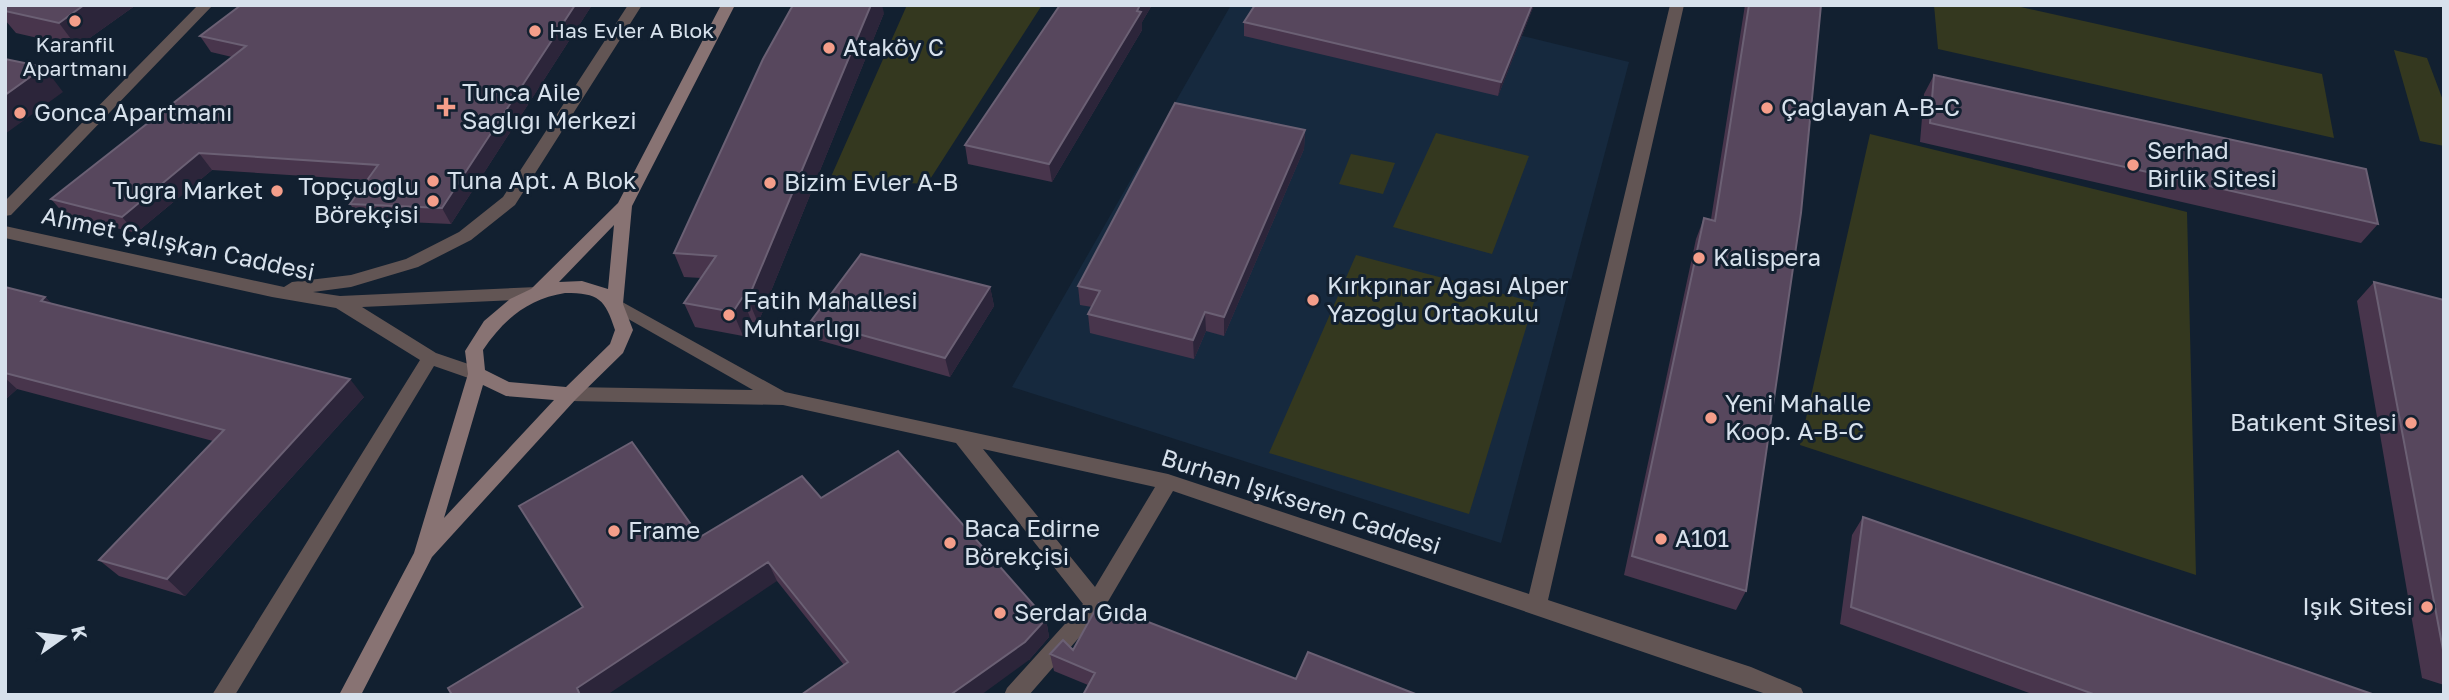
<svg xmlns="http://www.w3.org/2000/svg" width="2449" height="700" font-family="'Golos Text',sans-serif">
<rect width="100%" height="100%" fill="#122030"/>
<path fill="#16293e" d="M1231,5H1397L1629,62L1501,543L1012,387Z"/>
<path fill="#34381f" d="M907,5H1042L927,184L830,179Z
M1934,5H2012L2322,74L2334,138L1938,49Z
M2394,50L2427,58L2444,103V146L2420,141Z
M1436,133L1529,156L1492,254L1393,227Z
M1870,134L2187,212L2196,575L1800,445Z
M1351,154L1395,163L1383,194L1339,184Z
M1356,255L1534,302L1469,514L1269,453Z"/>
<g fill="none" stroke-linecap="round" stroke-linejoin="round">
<path fill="#625554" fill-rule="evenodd" d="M198,5H213L11,215L5,216V201Z
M628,5H642L515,205L471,240L418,267L351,287L313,292L340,296L537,287L545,293L537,299L362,307L436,353L483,369L486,374L483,379L477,381L434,366L235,695H212L420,360L336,308L272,297L5,238V226L284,287L292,282L351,275L406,259L459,232L503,197Z
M1670,5H1684L1548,600L1751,667L1801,688L1804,695H1769L1173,491L1103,610L1029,695H1004L1007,688L1083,604L956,443L783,405L570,401L564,399L561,394L564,389L570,387L753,390L609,308L607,304L609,300L615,298L785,392L1168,474L1529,594ZM983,449L1155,487L1095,587Z"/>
<path fill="#887373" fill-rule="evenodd" d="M721,5H735L632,206L623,304L633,330L623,353L576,399L432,557L361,695H339L414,553L468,374L465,351L484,321L510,299L531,289L618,203ZM614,225L608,289L582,281L559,282ZM565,293C599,293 605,299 615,330L610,344L566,387L509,382L485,370L483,350C504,319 528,299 565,293ZM483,385L506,396L554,400L444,518Z"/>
</g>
<path fill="#48354c" d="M5,5H136L77,47L16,33L5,20Z
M592,5L451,224L361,220L350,204L367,180L212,170L136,233L65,215L51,199L232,57L211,52L200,36Z
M1060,5H1152L1142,22V30L1052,182L968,164L965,145Z
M1534,5L1498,96L1244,36V22Z
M1745,5H1821L1746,591L1736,610L1624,575L1696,239L1704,218L1711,219Z
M884,13L758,323L752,322L743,336L695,327L684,303L701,278L684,277L674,253Z
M1934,75L2378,224L2361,243L1920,142L1924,94Z
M1305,130L1304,149L1224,336L1206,331L1194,359L1090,333L1088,314L1092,307L1080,305L1078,286Z
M2374,282L2444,300V685L2422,678L2357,301Z
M5,287L45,297L52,304L364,397L185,596L119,576L99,560L213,441L17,389L5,400Z
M990,287L994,306L950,377L818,340L811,321Z
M821,498L1046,619L1049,637L1029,660L844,665L777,581L700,537Z
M1863,517L2375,695H2035L1840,624L1852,535Z
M1073,650L1296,679L1088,685L1054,671L1050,654Z"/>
<path fill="#2c253a" d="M84,5H136L77,47L59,23Z
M575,5H592L451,224L442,208Z
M871,5H882L884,13L758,323L748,299Z
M1140,5H1152L1142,22V30L1052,182L1049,164Z
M1532,5H1534L1498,96L1501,82Z
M44,67L63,92L5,134V95Z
M1305,130L1304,149L1224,336V317Z
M199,153L212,170L136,233L122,217Z
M990,287L994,306L950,377L945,358Z
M45,297L63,315L41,301Z
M742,298L752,322L743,336L733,312Z
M1205,312L1206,331L1194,359L1193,340Z
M5,378L17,389L5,400Z
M350,379L364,397L185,596L167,579Z
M768,562L777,581L607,695H580L577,688Z
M1046,619L1049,637L1029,660L981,695H950Z"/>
<path fill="#57475d" stroke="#6b6074" stroke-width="2" d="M5,5H84L59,23L5,11Z
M241,5H575L442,208L350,204L378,165L199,153L122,217L51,199L246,46L200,36Z
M793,5H871L748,299L742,298L733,312L684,303L716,256L674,253L763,59Z
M1060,5H1140L1137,11L1141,12L1049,164L965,145Z
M1255,5H1532L1501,82L1244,22Z
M1749,5H1821L1801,213L1746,591L1632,556L1704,218L1715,221Z
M5,59L44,67L5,95Z
M1934,75L2366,169L2378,224L1930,123Z
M1175,103L1305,130L1224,317L1205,312L1193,340L1088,314L1100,291L1078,286Z
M861,254L990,287L945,358L811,321Z
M2374,282L2444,300V655Z
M5,287L45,297L41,301L350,379L167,579L99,560L224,430L5,373Z
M632,442L700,537L802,476L821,498L898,451L1046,619L1025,642L950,695H801L848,662L768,562L577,688L580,695H452L448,688L583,607L519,506Z
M1863,517L2375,695H2096L1851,607Z
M1099,603L1296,679L1308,652L1418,695H1083L1095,673L1050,654L1063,640L1073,650Z"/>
<g fill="#f49e8a" stroke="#122030" stroke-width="2.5">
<circle cx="75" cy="21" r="7"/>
<circle cx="535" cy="31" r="7"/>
<circle cx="829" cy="48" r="7"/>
<path d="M442.5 96.5h7v7h7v7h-7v7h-7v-7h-7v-7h7z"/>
<circle cx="1767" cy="108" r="7"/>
<circle cx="20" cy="113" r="7"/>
<circle cx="2133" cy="165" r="7"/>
<circle cx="433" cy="181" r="7"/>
<circle cx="770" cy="183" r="7"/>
<circle cx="277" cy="191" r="7"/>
<circle cx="433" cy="201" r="7"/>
<circle cx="1699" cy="258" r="7"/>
<circle cx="1313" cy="300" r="7"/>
<circle cx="729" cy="315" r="7"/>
<circle cx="1711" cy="418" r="7"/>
<circle cx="2411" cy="423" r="7"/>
<circle cx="614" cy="531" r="7"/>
<circle cx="1661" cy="539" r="7"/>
<circle cx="950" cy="543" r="7"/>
<circle cx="2427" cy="607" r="7"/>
<circle cx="1000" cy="613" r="7"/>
</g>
<g text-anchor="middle" stroke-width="6" stroke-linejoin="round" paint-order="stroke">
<g font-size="21" fill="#d7e1ec" stroke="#122030" text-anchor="start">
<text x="549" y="38">Has Evler A Blok</text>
<text x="75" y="52" text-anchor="middle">Karanfil<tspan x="75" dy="24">Apartmanı</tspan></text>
</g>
<g font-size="24" fill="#d7e1ec" stroke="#122030" text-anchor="start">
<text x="843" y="56">Ataköy C</text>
<text x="462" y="101">Tunca Aile<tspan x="462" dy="28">Sağlığı Merkezi</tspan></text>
<text x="1781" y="116">Çağlayan A-B-C</text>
<text x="34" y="121">Gonca Apartmanı</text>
<text x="2147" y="159">Serhad<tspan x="2147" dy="28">Birlik Sitesi</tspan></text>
<text x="447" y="189">Tuna Apt. A Blok</text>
<text x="784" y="191">Bizim Evler A-B</text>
<text x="419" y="195" text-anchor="end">Topçuoğlu<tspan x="419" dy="28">Börekçisi</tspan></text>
<text x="263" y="199" text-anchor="end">Tuğra Market</text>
<text x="1713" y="266">Kalispera</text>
<text x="1327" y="294">Kırkpınar Ağası Alper<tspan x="1327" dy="28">Yazoğlu Ortaokulu</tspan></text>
<text x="743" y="309">Fatih Mahallesi<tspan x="743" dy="28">Muhtarlığı</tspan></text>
<text x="1725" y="412">Yeni Mahalle<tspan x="1725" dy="28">Koop. A-B-C</tspan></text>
<text x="2397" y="431" text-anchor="end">Batıkent Sitesi</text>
<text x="964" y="537">Baca Edirne<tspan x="964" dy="28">Börekçisi</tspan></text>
<text x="628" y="539">Frame</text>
<text x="1675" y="547">A101</text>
<text x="2413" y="615" text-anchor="end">Işık Sitesi</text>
<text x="1014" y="621">Serdar Gıda</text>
</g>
<g font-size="24" fill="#d7e1ec" stroke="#122030">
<text transform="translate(178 244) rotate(12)" y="8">Ahmet Çalışkan Caddesi</text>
<text transform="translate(1301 502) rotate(18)" y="8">Burhan Işıkseren Caddesi</text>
</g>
</g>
<rect width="2449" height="700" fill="none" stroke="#d7e1ec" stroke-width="14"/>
<g transform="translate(63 637) rotate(76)" stroke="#122030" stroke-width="5" paint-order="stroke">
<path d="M0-5L12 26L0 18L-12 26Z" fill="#d7e1ec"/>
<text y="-10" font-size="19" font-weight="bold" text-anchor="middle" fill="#d7e1ec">K</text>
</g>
</svg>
